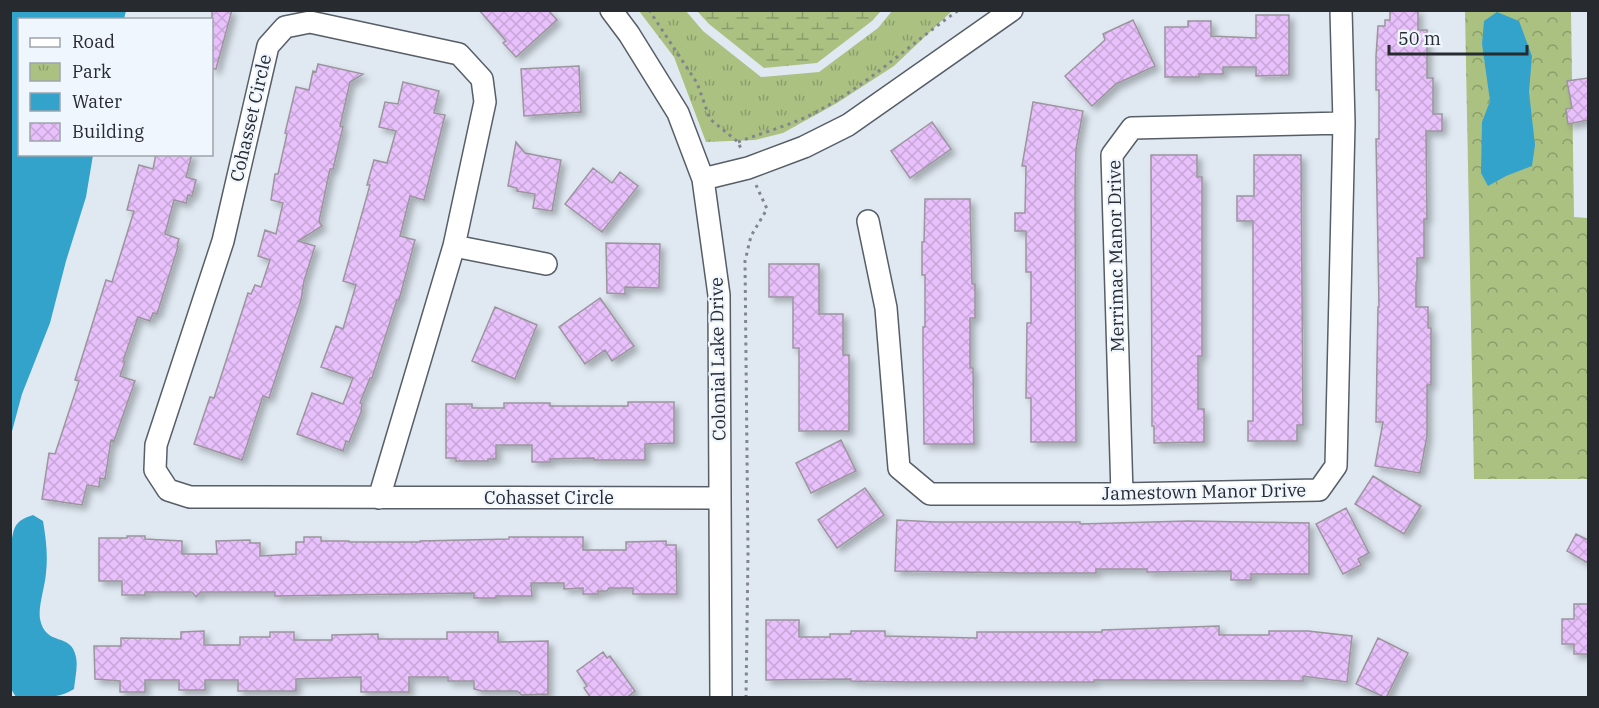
<svg xmlns="http://www.w3.org/2000/svg" width="1599" height="708" font-family="'IBM Plex Serif',serif">
<defs>
<pattern id="forest-crowns" width="20" height="18" patternUnits="userSpaceOnUse" patternTransform="scale(1.5)"><rect width="20" height="18" fill="#abc182"/><path d="M2 6a3 3 0 1 1 6 0M12 15a3 3 0 1 1 6 0" fill="none" stroke="#8b9d6b"/></pattern>
<pattern id="wetland-marsh" width="20" height="14" patternUnits="userSpaceOnUse" patternTransform="scale(1.5)"><rect width="20" height="14" fill="#abc182"/><path d="M1 5h8M5 5V1M11 12h8M15 12V8" fill="none" stroke="#8b9d6b"/></pattern>
<pattern id="park-tufts" width="24" height="20" patternUnits="userSpaceOnUse" patternTransform="scale(1.5)"><rect width="24" height="20" fill="#abc182"/><path d="M3 7l-1-3M5 7V3M7 7l1-3M15 17l-1-3M17 17v-4M19 17l1-3" fill="none" stroke="#8b9d6b"/></pattern>
<pattern id="building-cross-hatch" width="8" height="8" patternUnits="userSpaceOnUse" patternTransform="scale(1.5)"><rect width="8" height="8" fill="#e8c0fb"/><path d="M0 0l8 8M0 8l8-8" fill="none" stroke="#c7a5d7"/></pattern>
<filter id="shadow"><feDropShadow dx="4.5" dy="4.5" stdDeviation="3" flood-color="#0004"/></filter>
</defs>
<rect width="100%" height="100%" fill="#e0e9f2"/>
<path fill="url(#forest-crowns)" d="M1465,11H1571L1574,217L1588,218V479H1474Z"/>
<path fill="url(#wetland-marsh)" d="M697,11H881L872,21L817,63L764,68L709,24Z"/>
<path fill="url(#park-tufts)" d="M639,11H686L703,31L761,77L819,72L878,28L892,11H952L894,66L837,103L783,133L755,140L706,142L674,57Z"/>
<path fill="#33a3cb" d="M11,10L126,11L124,19L20,20V154L93,155L86,197L66,261L50,323L22,394L11,435Z
M1497,12L1519,21L1532,56L1529,92L1535,145L1532,166L1506,176L1488,186L1481,173L1482,122L1490,101L1482,44L1484,21Z
M33,515L43,521C46,539 48,555 46,573C45,587 38,606 40,619C46,648 71,631 76,657C78,666 75,679 74,689C56,700 37,698 16,697L11,689V545C14,527 14,521 33,515Z"/>
<path fill="url(#building-cross-hatch)" stroke="#9b959e" stroke-width="1.5" filter="url(#shadow)" d="M212,10H232L216,69H212Z
M479,10H548L557,20L516,57L503,43L506,41Z
M1390,10H1418V30H1427V78H1433V114H1442V131H1426L1427,219H1424V258H1417V281L1416,282V307H1428V328H1431V385H1427V436L1420,473L1375,466L1383,422H1376L1378,307H1379L1376,139H1379V90H1376V56L1378,26H1385V20H1390Z
M1256,15H1289V75L1256,76V67H1223V74H1199V77H1165V27H1188V21H1211V36L1256,38Z
M1133,20L1155,66L1116,84L1092,106L1065,76L1105,40L1103,34Z
M318,64L363,74L350,82L340,126L343,127L333,169H330L319,221L322,226L298,241L315,246L304,281L301,300L269,398L263,396L242,460L194,444L210,397L214,398L248,293L251,294L255,285L261,287L270,260L258,256L265,230L276,234L283,203L271,200L275,174H278L287,134L285,133L296,87L309,90L313,71L316,72Z
M579,66L581,112L524,116L521,69Z
M1588,78V120L1568,124L1566,109L1572,108L1567,81Z
M403,82L439,91L434,113L445,115L424,200L410,196L400,236L415,240L399,300H397L372,378H370L360,403L362,404L361,412L349,442L346,441L343,451L297,434L312,393L343,404L353,378L321,367L336,326L343,329L356,285L343,281L370,185H367L374,160L387,163L396,131L379,127L385,102L398,104Z
M1033,102L1083,111L1076,149L1075,188L1076,442H1031V398H1026L1027,323H1031V272H1026V231H1015V213H1025L1026,166H1022Z
M932,122L951,149L910,178L891,151Z
M516,142L525,153L561,160L552,211L533,208L535,194L517,191V188L508,186Z
M156,154H192L186,177L196,180L192,196L188,195L186,203L174,200L165,234L179,239L177,246L178,247L157,314L153,313L150,321L138,317L123,361L125,362L120,376L135,381L114,441L111,440L105,479L100,478L99,487L87,485L82,505L42,499L49,453L55,454L79,381L75,380L106,280L112,282L134,211L127,210L139,165L153,169Z
M1151,155H1197V177H1202V356H1198V409H1204V442L1154,443V426H1152Z
M1254,155H1301L1303,425H1297V441H1248V421H1253V221H1237V196H1254Z
M593,168L612,183L620,172L638,186L602,232L565,204Z
M925,199H970L972,284H975V318H970V368H973L974,444H924L923,344V327H925V275H922V242H924Z
M606,243L660,244L659,288L625,287V294L607,293Z
M769,264H819V314H843V355H849V431H799V348H793V297H769Z
M600,298L634,346L612,361L605,350L585,364L559,327Z
M495,307L537,325L515,379L472,361Z
M628,402H674V443L645,444V460H594V458L550,459V462H532V445H496V459H488V461H456V458H446V404H472V408H504V403H550V406H628Z
M841,440L856,471L811,493L796,463Z
M1373,476L1421,506L1404,534L1355,504Z
M865,488L884,515L837,548L818,520Z
M1346,508L1369,553L1358,559L1361,565L1343,574L1316,524Z
M897,520L935,522H1080V524L1188,521L1309,523V574H1251V580H1231V571L1147,572V569H1096V573H1020L895,571Z
M1576,534L1588,540V563L1567,551Z
M127,536H145V539L182,541V554H217L216,541L250,540V543H260V556L296,554V542H304V537H321V541H349V542H420V541L509,539V537H583V550H626V542L666,541V545H676L677,594H633V588H609L607,591H598V594H583V588L564,589V583H531L532,596H496V598H474V593L275,596V592H201L196,597L192,592H145V595H122V581H99V538H127Z
M1574,604H1588V654H1574V644H1562V619H1574Z
M766,620H799V637H830V634H851V631H885V636L977,638V632H1102V630L1219,626V635H1269V631H1308L1352,636L1347,682L1303,676V681L1136,680H1094V682H908L851,681V679L766,680Z
M204,631V645H240V637H270V632H294V640H332V635L378,634V639H447V632H498V642L548,641V694L522,695L517,691H482L474,689V681H448V677H409V692H361V677L296,679V691H238V680H205V690H179V680H145V692H120V681L95,679L94,646H121V638L181,639V632Z
M1378,638L1408,653L1386,698L1356,684Z
M603,652L607,658L610,656L635,691L626,698H591L584,688L587,686L577,671Z"/>
<g fill="none" stroke-linecap="round" stroke-linejoin="round">
<defs>
<path id="minor" d="M611,10L629,34L678,113L703,179L719,295L721,698
M703,179L748,168L804,147L848,125L1012,10
M868,221L886,308L899,468L930,494H1122L1319,490L1336,466L1344,123L1341,10
M454,246L546,264
M1122,494L1112,155L1132,128L1344,123
M379,498L454,246L485,102L482,79L459,54L310,22L285,27L268,46L223,241L156,445L155,470L168,490L190,497L720,498"/>
</defs>
<use href="#minor" stroke="#575e67" stroke-width="24"/>
<path stroke="#80868c" stroke-width="3" stroke-dasharray="3 4.5" stroke-linecap="butt" d="M649,10L697,83L710,119L738,142L742,151
M738,142C764,132 792,125 816,112C868,85 911,43 959,10
M746,698L748,553L745,261L751,236L767,209L756,185"/>
<use href="#minor" stroke="#fff" stroke-width="21"/>
</g>
<g text-anchor="middle" stroke-width="4.5" stroke-linejoin="round" paint-order="stroke">
<g font-size="18" fill="#272a2e" stroke="#eff6fe">
<text transform="translate(251 118) rotate(-77)" y="6">Cohasset Circle</text>
<text transform="translate(1116 256) rotate(-91)" y="6">Merrimac Manor Drive</text>
<text transform="translate(718 359) rotate(-91)" y="6">Colonial Lake Drive</text>
<text transform="translate(1204 492) rotate(-1)" y="6">Jamestown Manor Drive</text>
<text x="549" y="504">Cohasset Circle</text>
</g>
</g>
<rect width="1599" height="708" fill="none" stroke="#272a2e" stroke-width="24"/>
<rect x="18" y="18" width="195" height="138" fill="#eff6fe" stroke="#9fa4ab" stroke-width="1.5"/>
<rect x="30" y="38" width="30" height="9" fill="#ffffff" stroke="#9fa4ab" stroke-width="1.5"/>
<text x="72" y="48" font-size="18" fill="#272a2e">Road</text>
<rect x="30" y="63" width="30" height="18" fill="url(#park-tufts)" stroke="#9fa4ab" stroke-width="1.5"/>
<text x="72" y="78" font-size="18" fill="#272a2e">Park</text>
<rect x="30" y="93" width="30" height="18" fill="#33a3cb" stroke="#9fa4ab" stroke-width="1.5"/>
<text x="72" y="108" font-size="18" fill="#272a2e">Water</text>
<rect x="30" y="123" width="30" height="18" fill="url(#building-cross-hatch)" stroke="#9fa4ab" stroke-width="1.5"/>
<text x="72" y="138" font-size="18" fill="#272a2e">Building</text>
<path d="M1389 45v9h138v-9" fill="none" stroke="#272a2e" stroke-width="3"/>
<text x="1398" y="45" font-size="18" fill="#272a2e" stroke="#eff6fe" stroke-width="4.5" paint-order="stroke">50 m</text>
</svg>
